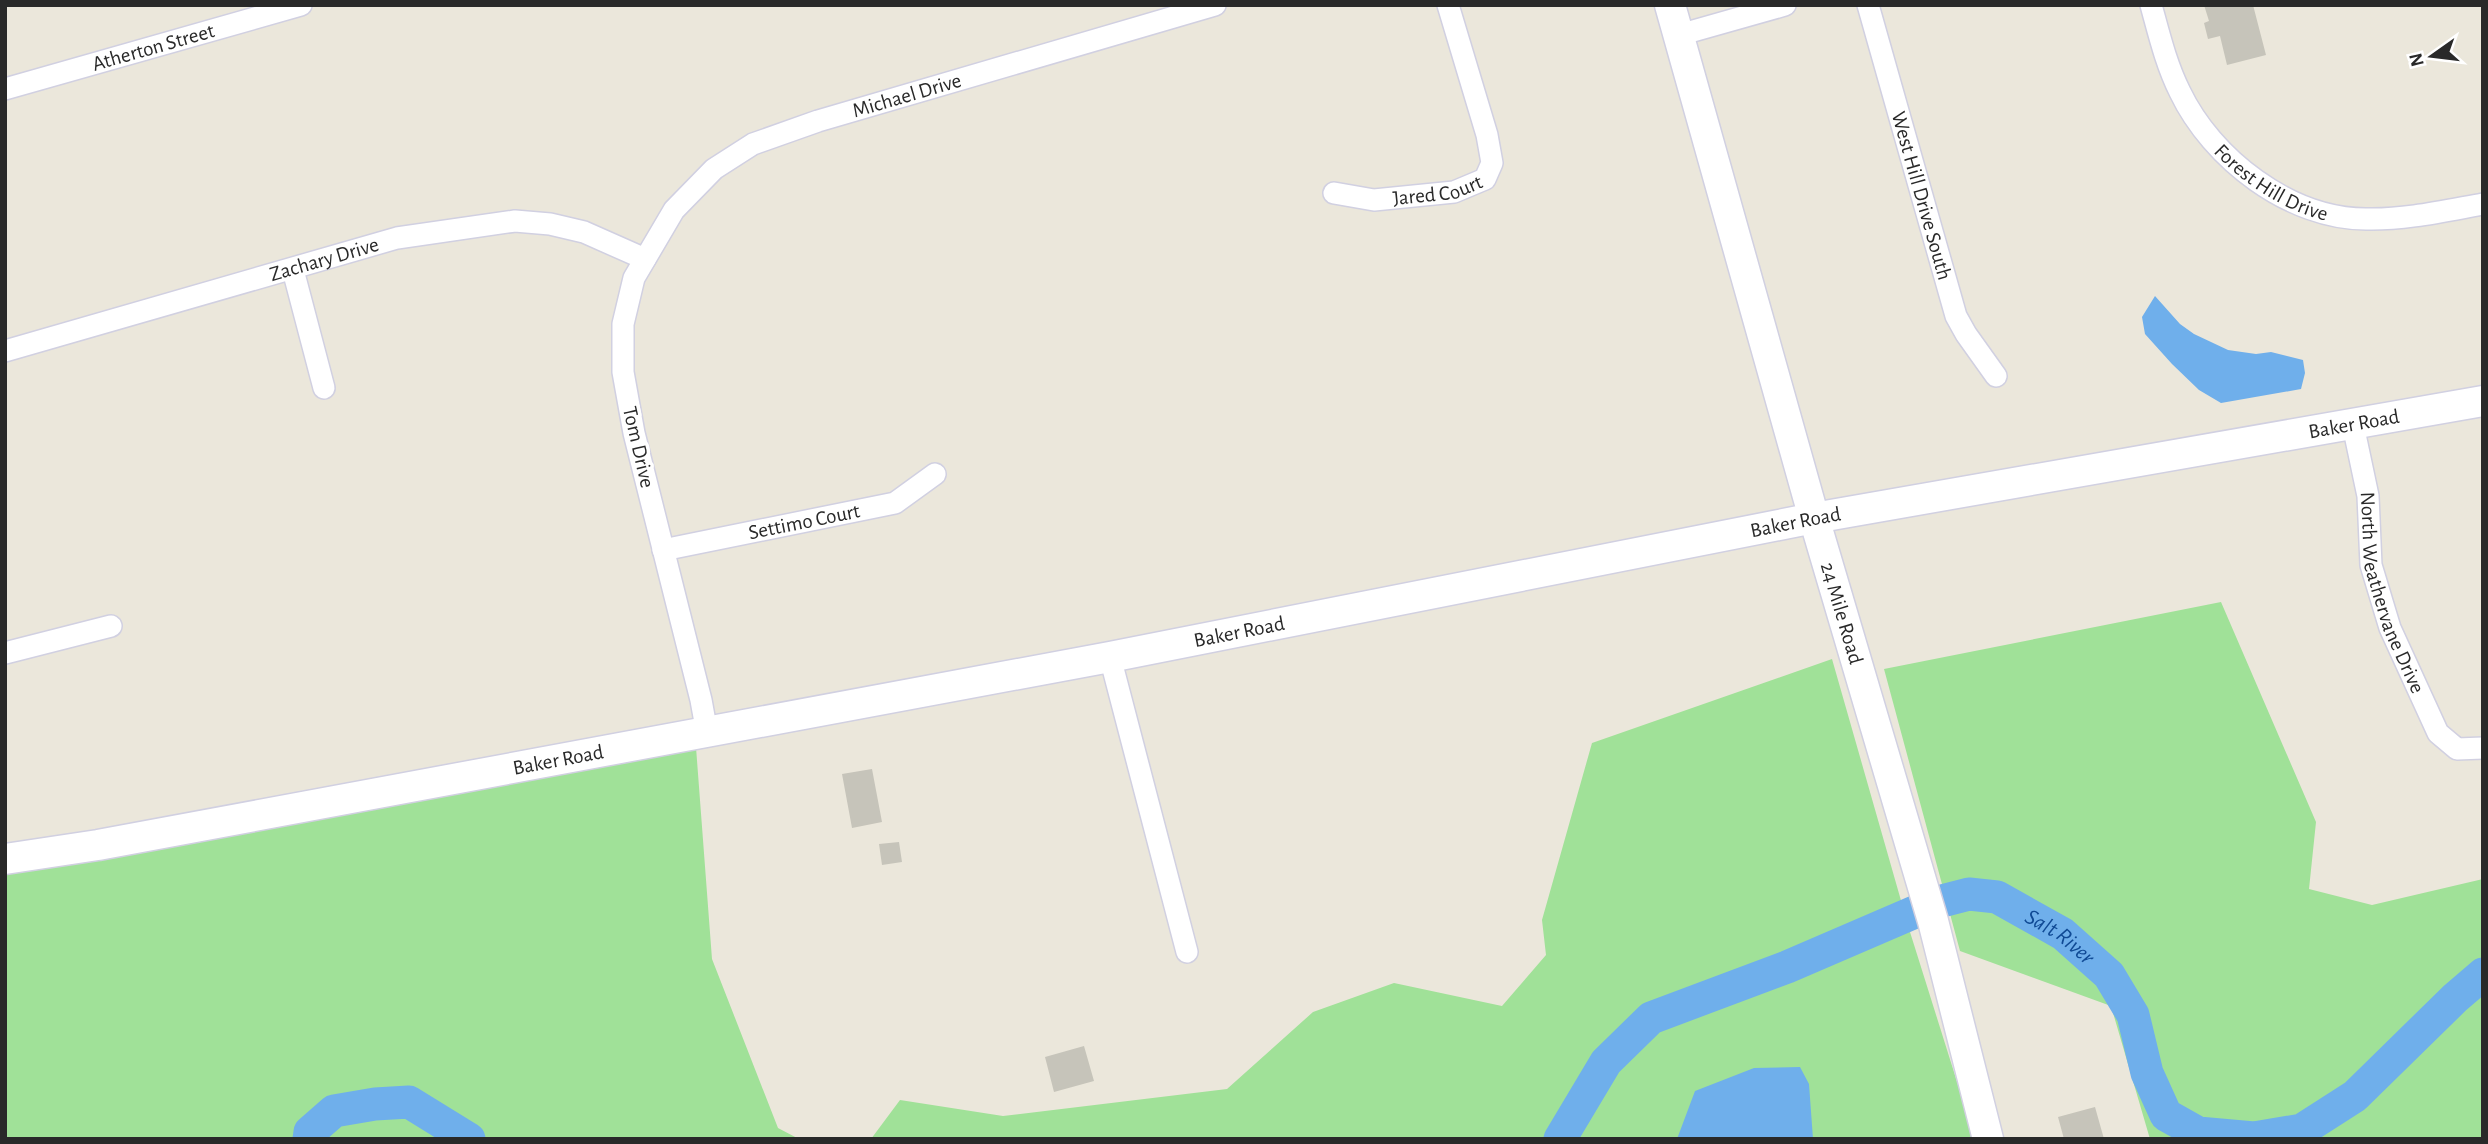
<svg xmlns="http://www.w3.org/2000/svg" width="2488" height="1144" font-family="'Alegreya Sans',sans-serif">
<rect width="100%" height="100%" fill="#ebe7db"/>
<path fill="#a0e198" d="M2221,602L2316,822L2309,889L2372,905L2483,879V1139H2150L2111,1006L1960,951L1884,669Z
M1832,659L1910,932L1975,1139H871L900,1100L1003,1116L1227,1089L1313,1012L1394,983L1502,1006L1546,955L1542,920L1592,743Z
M695,734L712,959L778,1128L799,1139H5V856Z"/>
<path fill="#6fafeb" d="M2155,296L2180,324L2194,334L2228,350L2256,354L2271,352L2303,360L2305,373L2301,389L2221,403L2199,390L2172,364L2145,334L2142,317Z
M1800,1067L1809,1084L1813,1139H1677L1695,1091L1754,1068Z"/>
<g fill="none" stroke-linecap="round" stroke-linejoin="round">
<g stroke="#6fafeb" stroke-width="33">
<path d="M309,1139L310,1132L334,1111L375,1104L409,1102L469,1139"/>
<path id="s1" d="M1560,1139L1606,1062L1651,1018L1787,967L1938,902L1969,894L1997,897L2063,934L2109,975L2133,1015L2147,1073L2166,1115L2198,1133L2254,1138L2302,1130L2355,1096L2455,998L2483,974"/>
</g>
</g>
<path fill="#c6c4ba" d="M2204,5H2253L2266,55L2227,65L2220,36L2208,39L2204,23L2209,21Z
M872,769L882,822L852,828L842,774Z
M899,842L902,862L882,865L879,844Z
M1084,1046L1094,1081L1054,1092L1045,1057Z
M2095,1107L2104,1139H2064L2058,1117Z"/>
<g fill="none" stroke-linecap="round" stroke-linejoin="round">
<defs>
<g id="street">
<path id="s2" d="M1868,5L1956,316L1966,334L1996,376"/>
<path id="s3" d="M2151,5C2159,34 2166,64 2180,92C2212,159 2290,219 2366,219C2405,220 2444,211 2483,204"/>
<path d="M1679,35L1785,5"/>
<path id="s4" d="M5,89L301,5"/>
<path id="s5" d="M1334,193L1374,200L1454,192L1485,179L1492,163L1487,135L1448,5"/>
<path d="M293,270L324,388"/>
<path id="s6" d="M5,351L397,238L515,221L550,224L584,232L645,259"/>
<path id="s7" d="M2353,425L2368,496L2371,565L2390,628L2438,733L2457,749L2483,748"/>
<path id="s8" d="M663,550L895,503L935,474"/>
<path d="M5,653L111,626"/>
<path d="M1110,657L1187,952"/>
<path id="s9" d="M707,733L701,700L634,433L623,372V324L634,278L674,210L714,169L753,144L818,121L1215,5"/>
</g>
<g id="secondary">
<path id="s10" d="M1670,5L1814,518L1933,921L1988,1139"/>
<path id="s11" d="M5,859L98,845L1110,657L1814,518L2483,401"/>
</g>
</defs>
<use href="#street" stroke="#d1d0e1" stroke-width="24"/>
<use href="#secondary" stroke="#d1d0e1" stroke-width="33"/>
<use href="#street" stroke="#fff" stroke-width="21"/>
<use href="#secondary" stroke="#fff" stroke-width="30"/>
</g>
<g text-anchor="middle" stroke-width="7" stroke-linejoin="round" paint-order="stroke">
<g font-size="21" fill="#292929" stroke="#fff">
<text dy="7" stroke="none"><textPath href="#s4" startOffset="154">Atherton Street</textPath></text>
<text dy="7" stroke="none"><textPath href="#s9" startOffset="810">Michael Drive</textPath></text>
<text dy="7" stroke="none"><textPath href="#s3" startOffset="224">Forest Hill Drive</textPath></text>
<text dy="7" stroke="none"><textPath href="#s5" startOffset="105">Jared Court</textPath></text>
<text dy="7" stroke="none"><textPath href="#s2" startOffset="198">West Hill Drive South</textPath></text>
<text dy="7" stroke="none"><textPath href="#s6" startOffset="332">Zachary Drive</textPath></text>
<text dy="7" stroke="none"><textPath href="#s11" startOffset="2389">Baker Road</textPath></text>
<text transform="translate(639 447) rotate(77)" y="7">Tom Drive</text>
<text dy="7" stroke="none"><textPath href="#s8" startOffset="144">Settimo Court</textPath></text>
<text dy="7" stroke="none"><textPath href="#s11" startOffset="1822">Baker Road</textPath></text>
<text dy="7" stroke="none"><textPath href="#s7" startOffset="173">North Weathervane Drive</textPath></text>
<text dy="7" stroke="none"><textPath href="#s10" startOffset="632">24 Mile Road</textPath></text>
<text dy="7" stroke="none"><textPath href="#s11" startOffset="1255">Baker Road</textPath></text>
<text dy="7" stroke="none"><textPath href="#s11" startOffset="562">Baker Road</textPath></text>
</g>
<g font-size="23" font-style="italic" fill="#104a95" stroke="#fff">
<text dy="8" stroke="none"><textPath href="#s1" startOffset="597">Salt River</textPath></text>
</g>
</g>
<rect width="2488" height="1144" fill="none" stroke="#292929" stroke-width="14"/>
<g transform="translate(2432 56) rotate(256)" stroke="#ffffff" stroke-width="5" paint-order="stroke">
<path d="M0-5L12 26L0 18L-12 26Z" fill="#292929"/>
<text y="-10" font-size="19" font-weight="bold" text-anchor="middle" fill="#292929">N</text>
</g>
</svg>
